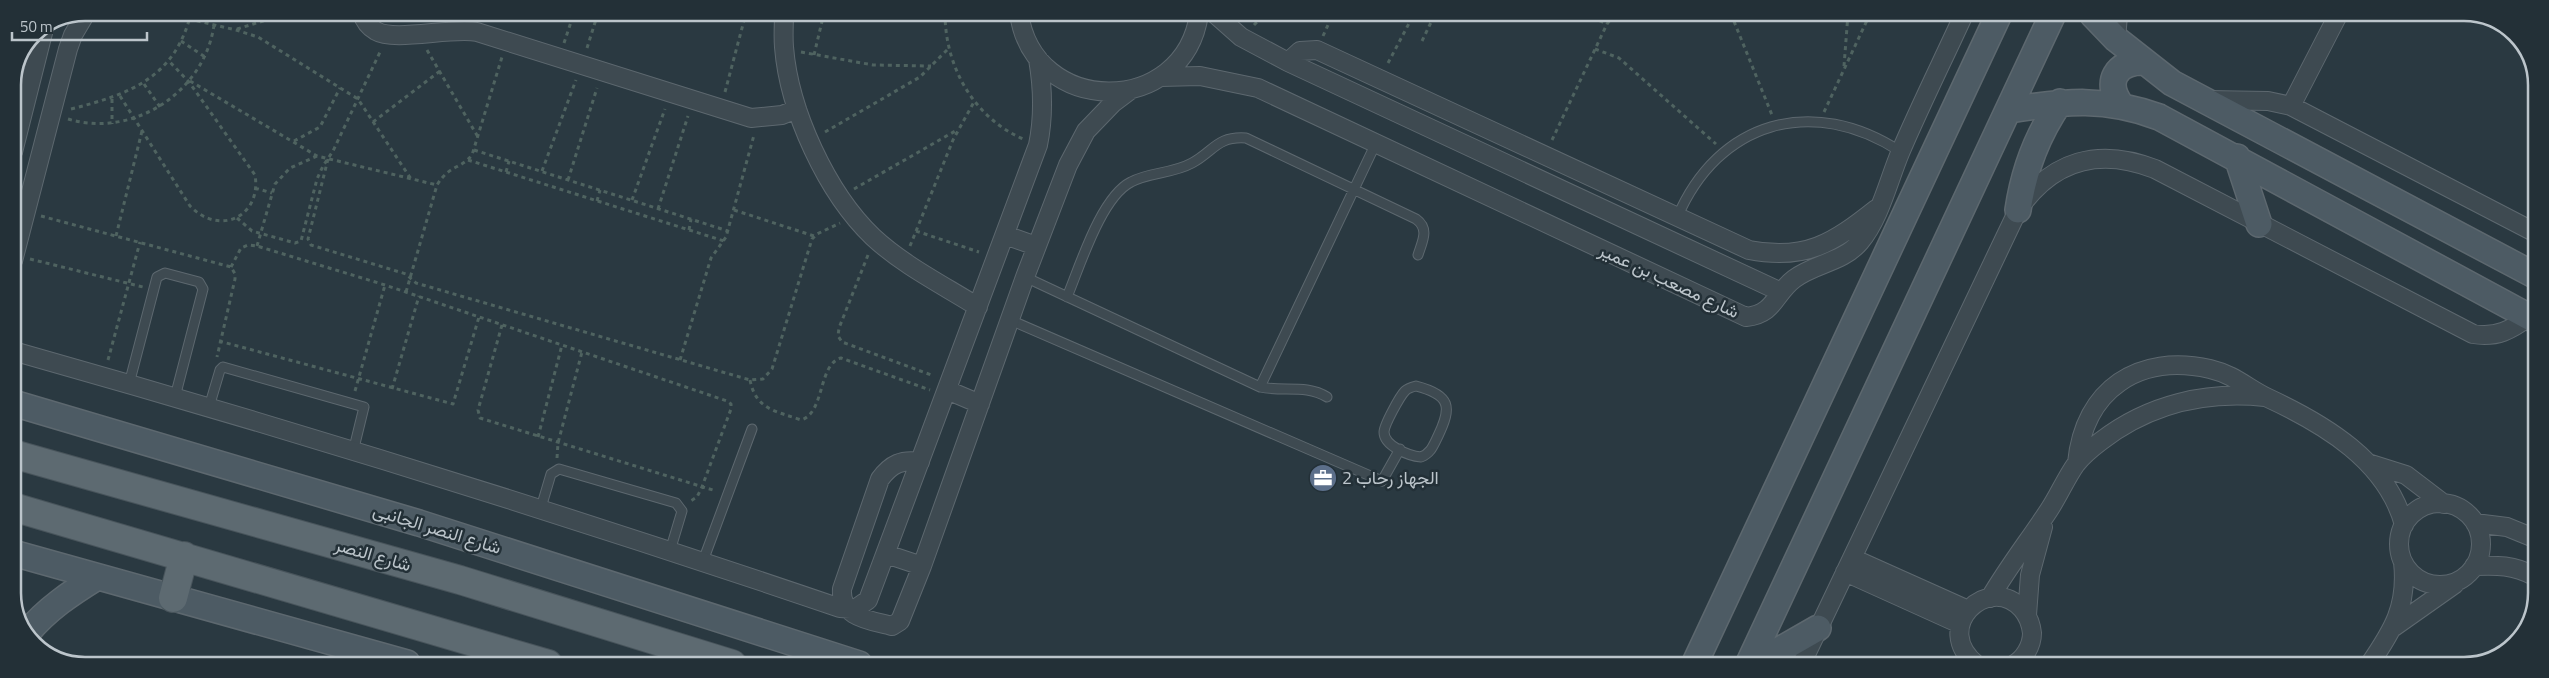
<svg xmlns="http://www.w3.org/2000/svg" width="2549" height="678" font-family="'Titillium Web',Vazirmatn,sans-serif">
<rect width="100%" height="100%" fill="#2a3941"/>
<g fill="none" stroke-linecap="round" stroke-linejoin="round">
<defs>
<path id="lane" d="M1677,218C1718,121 1813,94 1901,152
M1025,277L1260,387C1283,392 1306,384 1327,397
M1067,297C1080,266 1101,197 1131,182C1149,172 1172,174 1192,163C1214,151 1217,136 1246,138L1416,219C1430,229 1422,242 1418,255
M1010,320L1382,481L1400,449
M129,384L157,277L165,273L199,282L203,289L202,293L175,397
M1416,386C1451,395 1452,407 1438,436C1433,446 1431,453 1421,457C1409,456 1384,446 1384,432C1384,425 1400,396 1405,391C1408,388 1412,387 1416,386Z
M1260,387L1376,143
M209,407L220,370L223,367L364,407L353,452
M540,511L551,474L559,469L676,503L682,511L670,551
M703,561L752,429"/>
<path id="street" d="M362,13C364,20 369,27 376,31C394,42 452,27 477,32L751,118L782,115L797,109
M784,13C784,24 783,36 784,47C789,111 827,193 873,237C903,265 943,285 978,307
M1019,13C1033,117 1184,118 1199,14
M1215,14L1241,37L1288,62L1781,292
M2116,39L2118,15
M1288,62L1300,51L1317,50L1749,250C1806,261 1833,243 1876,209
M1160,77L1200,76L1258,88L1746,317C1775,314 1774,294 1794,279C1815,263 1842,263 1860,242C1880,218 1888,182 1900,153C1920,106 1943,60 1964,14
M2208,100L2268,101L2291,106L2536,233
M2291,106L2338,15
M13,152L44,29
M1005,235L1036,246
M13,261L68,49L73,35L86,13
M13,351C290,429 567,515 840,608L855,609L868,600L1038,145C1044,116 1043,88 1038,59
M947,390L980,404
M920,462C902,459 891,464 880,479L842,589C840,618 870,620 892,626L900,621L922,566L1025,277L1068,165L1086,131L1113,103L1129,91
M2077,463C2084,389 2139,353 2210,369C2235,375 2247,388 2268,398C2324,424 2387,461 2404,525
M2368,463L2406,475L2444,504
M2399 544a41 41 0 1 1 82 0a41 41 0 1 1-82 0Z
M2475,523L2507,527L2534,538
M886,554L922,566
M1852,558L1968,610
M2474,566C2497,565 2514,565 2534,576
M1845,572L1960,624
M1990,598C2008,567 2030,539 2049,510C2059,495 2066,478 2076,464C2083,455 2093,447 2101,441C2149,404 2206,391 2265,397
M2027,615L2030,575L2043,527
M2394,627L2455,584
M1801,665L2018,210C2052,160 2099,147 2155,169L2473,334C2497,338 2511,330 2530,316
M1977,665C1930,628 1988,572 2022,609C2028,616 2031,624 2032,633C2032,646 2024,659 2013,665
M2369,665C2393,630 2408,606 2403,562"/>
<path id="secondary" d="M2093,15L2116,39L2172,83L2536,276
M2121,105C2104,82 2116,62 2143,62
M2010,110C2066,101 2105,97 2159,117L2535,320
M2237,157L2259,224
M2018,210C2024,169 2037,135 2060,102
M13,403L419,523L859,664
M13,553L407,663
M27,633C47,609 71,593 97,577
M1694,665L1999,14
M1748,665L2053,14
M1753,665L1818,628"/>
<path id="primary" d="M13,454L460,580L732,664
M13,507L548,664
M173,598L184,556"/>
</defs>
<use href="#lane" stroke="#5d686f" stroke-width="11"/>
<use href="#street" stroke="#5d686f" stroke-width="20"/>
<use href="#secondary" stroke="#5d686f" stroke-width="28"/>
<use href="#primary" stroke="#48545b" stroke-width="30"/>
<path stroke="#4f6360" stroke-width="3" stroke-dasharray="4 4" stroke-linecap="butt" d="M945,13C945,66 973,117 1023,139
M1585,14L1607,24
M1731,14L1772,115
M189,19L236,30L258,37L358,99L411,179
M1254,25L1265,14
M237,29L289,13
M1323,36L1333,14
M181,41L205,57
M1422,41L1435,14
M564,43L574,13
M587,48L598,13
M1595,49L1619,58L1716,144
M427,50L478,137
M801,52L873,65L931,66
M814,55L824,13
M1388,63L1414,14
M1844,66L1848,14
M190,81L317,156L437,185
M144,84L160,107
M725,92L746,13
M120,96L190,206C220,237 262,216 255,175L189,82L168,60
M112,99V124
M71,109C130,94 175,78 191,13
M1824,112L1870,14
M68,119C137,140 213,86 215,13
M373,122L440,71
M825,132L920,77L948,49
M1552,140L1607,24L1615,14
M294,141L320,127L340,88
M474,150L728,231
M328,159L308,239L311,245L406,274L416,283L750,380L763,379L772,369L812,239L817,234L840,223
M468,160L724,241
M542,171L576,80
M506,172L509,161
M568,180L597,88
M255,188L272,193
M854,189L957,130
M632,200L665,109
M597,201L600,190
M658,209L688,116
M734,210L814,236
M41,216L231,267L235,274V279L217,357
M237,218L252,231L295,243L301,241L317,179L323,166L333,151L381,50
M689,230L691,219
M916,231L979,252
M116,236L142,131
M257,246L275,184L290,168L317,156
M910,246L953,140L974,102
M868,255L839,328L838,336L842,342L934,376
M30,259L143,287
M231,267L241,248L248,245L257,246L385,285L727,401L731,404V409L702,487L697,497L689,502
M406,292L437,185C449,165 461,169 472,155L502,57
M502,325L478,410L480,418L716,491
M219,341L453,404L479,317
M108,360L140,242
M680,360L711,258L726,237L754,135
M750,380C756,410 776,411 801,420C825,413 818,364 841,358L930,390
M392,389L419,296
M355,391L385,285
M538,437L562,345
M557,458L558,443L582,352"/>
<use href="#lane" stroke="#3e4a51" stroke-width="9"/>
<use href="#street" stroke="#3e4a51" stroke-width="18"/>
<use href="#secondary" stroke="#4d5b64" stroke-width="25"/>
<use href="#primary" stroke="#5d6a71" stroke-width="28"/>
</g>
<defs>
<symbol id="office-disc" viewBox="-11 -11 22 22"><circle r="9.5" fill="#5c6f8a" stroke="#233037"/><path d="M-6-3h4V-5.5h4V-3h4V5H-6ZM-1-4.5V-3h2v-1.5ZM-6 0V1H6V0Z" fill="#fff"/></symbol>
</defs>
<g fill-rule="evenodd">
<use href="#office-disc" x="1307" y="462" width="32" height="32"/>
</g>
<g text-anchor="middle" stroke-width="5" stroke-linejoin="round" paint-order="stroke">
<g font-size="18" fill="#bcc5cb" stroke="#233037">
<text transform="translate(1669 281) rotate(25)" y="6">شارع مصعب بن عمير</text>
<text transform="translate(437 529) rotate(17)" y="6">شارع النصر الجانبى</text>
<text transform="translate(373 555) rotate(16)" y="6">شارع النصر</text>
</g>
<g font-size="18" fill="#bcc5cb" stroke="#233037" text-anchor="start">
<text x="1342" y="484">الجهاز رحاب 2</text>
</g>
</g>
<path d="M0 0H2549V678H0ZM85 21H2464A64 64 0 0 1 2528 85V593A64 64 0 0 1 2464 657H85A64 64 0 0 1 21 593V85A64 64 0 0 1 85 21Z" fill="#233037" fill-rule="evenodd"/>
<path fill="none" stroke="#bcc5cb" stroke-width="2.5" d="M85 21H2464A64 64 0 0 1 2528 85V593A64 64 0 0 1 2464 657H85A64 64 0 0 1 21 593V85A64 64 0 0 1 85 21Z"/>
<path d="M12 32v8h135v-8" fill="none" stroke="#bcc5cb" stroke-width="2.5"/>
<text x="20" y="32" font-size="15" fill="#bcc5cb" stroke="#233037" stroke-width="4" paint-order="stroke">50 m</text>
</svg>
